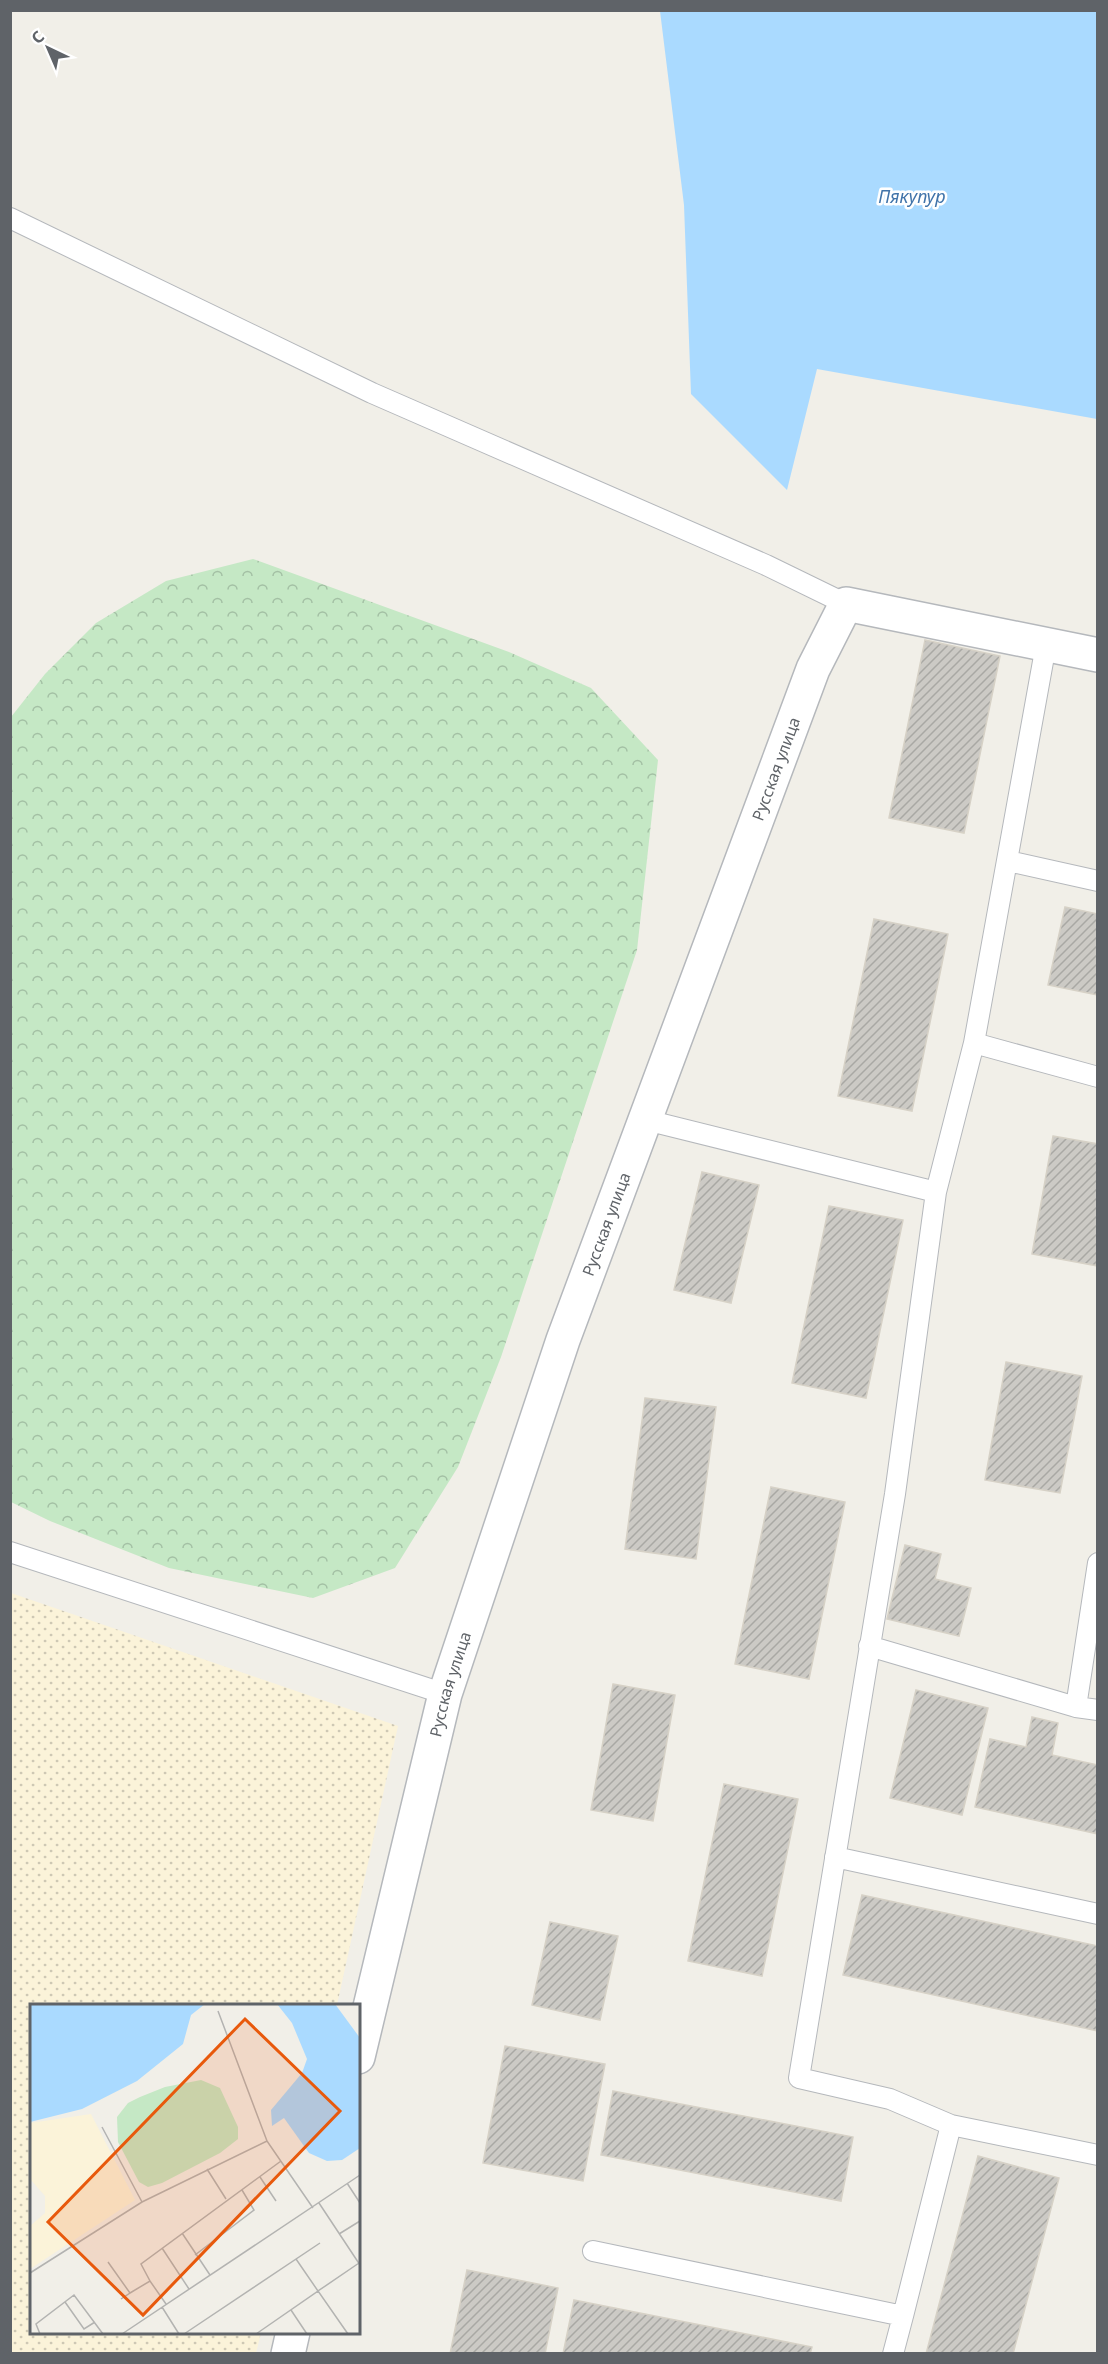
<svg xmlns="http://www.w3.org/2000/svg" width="1108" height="2364" font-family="'Noto Sans',sans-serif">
<defs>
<pattern id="forest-crowns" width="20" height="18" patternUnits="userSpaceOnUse" patternTransform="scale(1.5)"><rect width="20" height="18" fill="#c5e8c5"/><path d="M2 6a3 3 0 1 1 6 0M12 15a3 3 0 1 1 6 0" fill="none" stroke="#a3c0a4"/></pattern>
<pattern id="sand-dots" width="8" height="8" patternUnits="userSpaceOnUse" patternTransform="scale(1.5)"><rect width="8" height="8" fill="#fbf3d9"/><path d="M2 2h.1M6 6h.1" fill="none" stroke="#cec8b4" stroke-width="1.8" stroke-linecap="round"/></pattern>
<pattern id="building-hatch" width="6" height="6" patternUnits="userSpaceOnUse" patternTransform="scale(1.5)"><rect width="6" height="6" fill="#cccac5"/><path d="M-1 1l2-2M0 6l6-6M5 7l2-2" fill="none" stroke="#a9a8a4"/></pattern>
</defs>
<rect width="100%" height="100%" fill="#f1efe8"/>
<path fill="url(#forest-crowns)" d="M253,559L509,652L591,688L658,760L637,950L501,1357L458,1467L395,1568L313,1598L169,1568L50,1521L11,1502V717L45,674L96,623L166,581Z"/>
<path fill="url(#sand-dots)" d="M11,1593L398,1726L337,2005L32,2006V2332L261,2333L256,2353H11Z"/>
<path fill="#aadaff" d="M660,11H1097V419L817,369L787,490L691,394L684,205Z"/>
<path fill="url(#building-hatch)" stroke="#d6d1c6" stroke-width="1.5" d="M925,640L1000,656L964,833L889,818Z
M1065,907L1098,914V995L1048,985Z
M874,919L948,934L912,1111L838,1096Z
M1053,1136L1098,1144V1266L1032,1254Z
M702,1172L759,1185L731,1303L674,1290Z
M829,1206L903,1220L866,1398L792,1383Z
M1006,1362L1082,1376L1060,1493L985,1480Z
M645,1398L716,1407L696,1559L625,1549Z
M771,1487L845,1502L809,1679L735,1664Z
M905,1545L941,1554L935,1579L971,1588L959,1636L887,1619Z
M613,1684L675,1695L653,1821L591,1810Z
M916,1690L988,1708L962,1815L890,1798Z
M1032,1717L1058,1723L1052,1755L1098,1765V1834L975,1807L990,1739L1026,1747Z
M724,1784L798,1799L762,1976L688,1961Z
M862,1895L1098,1946V2031L843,1975Z
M550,1922L618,1936L600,2020L532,2005Z
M505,2046L605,2064L583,2181L483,2163Z
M613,2091L853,2137L841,2201L601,2155Z
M978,2156L1059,2178L1013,2354H926Z
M467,2270L558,2288L545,2354H450Z
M574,2300L812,2347L810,2354H563Z"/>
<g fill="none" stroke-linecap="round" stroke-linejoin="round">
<defs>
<path id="lane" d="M10,218L372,393L766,565L846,604
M1008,861L1098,881
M974,1043L1098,1077
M646,1120L936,1192
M10,1552L445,1694
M869,1646L1076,1707L1098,1710
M1076,1707L1098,1563
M835,1857L1098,1914
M951,2125L890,2099L799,2078L895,1494L936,1192L974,1043L1046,645
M593,2251L903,2316L893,2354
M903,2316L951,2125L1098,2155"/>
<g id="street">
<path id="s1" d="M358,2057L445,1694L563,1340L813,669L846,604L1098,655"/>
<path d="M288,2354L293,2332"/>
</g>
</defs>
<use href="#lane" stroke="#b5b8bc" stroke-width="22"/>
<use href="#street" stroke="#b5b8bc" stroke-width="36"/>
<use href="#lane" stroke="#fff" stroke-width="20"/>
<use href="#street" stroke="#fff" stroke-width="33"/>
</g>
<g text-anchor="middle" stroke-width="5" stroke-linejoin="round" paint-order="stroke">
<g font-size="16" fill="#5f6368" stroke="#fff">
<text dy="6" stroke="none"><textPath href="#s1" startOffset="1356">Русская улица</textPath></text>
<text dy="6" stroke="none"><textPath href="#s1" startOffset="870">Русская улица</textPath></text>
<text dy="6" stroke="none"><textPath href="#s1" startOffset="384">Русская улица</textPath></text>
</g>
<g font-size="18" font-style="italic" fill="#4174aa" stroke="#fff">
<text x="912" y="203">Пякупур</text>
</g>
</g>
<g transform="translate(30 2004)">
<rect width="330" height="330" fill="#f1efe8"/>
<path d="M171,76L190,84L208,123V135L190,149L132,179L118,183L109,178L88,138L87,113L98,99L110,93L135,83Z" fill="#c5e8c5"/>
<path d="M61,110L105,196L0,265V222L15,209V192L0,175V119Z" fill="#fbf3d9"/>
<path d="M0,0H175L161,11L153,40L107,77L52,105L0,118ZM247,0H305L330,34V144L312,156L297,157L279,149L254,114L242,122L241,106L272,69L277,55L262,19Z" fill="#aadaff"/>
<path fill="none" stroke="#b3b3b1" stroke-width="1.5" d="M188,7L237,137M72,123L112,198M177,165L196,195M230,173L246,197M317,179L330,199M289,199L330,261M152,229L180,271M309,230L330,217M132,244L159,285M165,251L224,206L212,186M78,258L100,289L91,295M0,269L112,198L237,137L283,204M120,277L111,260L251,157M100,289L120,277L136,300M35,298L54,325L65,318M132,303L149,330M261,306L277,330M10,330L6,320L44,291L73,330M92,330L330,171M154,330L290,239M226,330L288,287L266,255M318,330L288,287L329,259"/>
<path fill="#e8590c" fill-opacity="0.15" stroke="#e8590c" stroke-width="3" d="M215,15L310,107L113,311L18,218Z"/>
<rect width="330" height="330" fill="none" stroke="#5f6368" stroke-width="3"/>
</g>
<rect width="1108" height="2364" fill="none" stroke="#5f6368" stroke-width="24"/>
<g transform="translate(48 48) rotate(316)" stroke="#ffffff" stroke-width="4.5" paint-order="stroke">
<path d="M0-4.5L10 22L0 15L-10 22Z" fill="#5f6368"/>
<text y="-9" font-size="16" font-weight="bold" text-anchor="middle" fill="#5f6368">С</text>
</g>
</svg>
